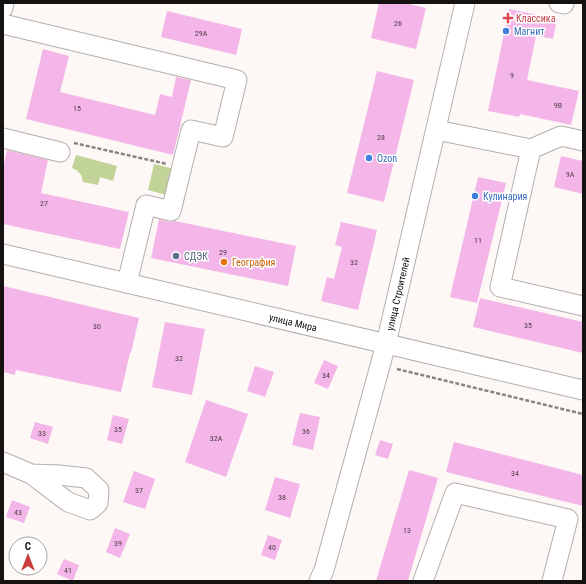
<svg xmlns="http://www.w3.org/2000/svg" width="586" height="584" font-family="'Roboto Condensed',sans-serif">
<rect width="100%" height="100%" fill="#fdf8f5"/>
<path fill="#c2d397" d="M76,155L117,166L113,181L100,177L98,185L83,182C82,174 79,171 72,168Z
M154,164L175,169L166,195L148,190Z"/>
<path fill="#f4b6e8" d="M379,3H405L426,8L416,49L371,38Z
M509,9L557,19L553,39L536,36L527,80L579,91L571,125L520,114L519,117L488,111Z
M167,11L242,29L236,55L161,37Z
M43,49L69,56L60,92L155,115L160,94L172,97L176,77L191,80L173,155L26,119Z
M377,71L414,80L384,202L347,193Z
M7,150L48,160L41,193L129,212L120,249L3,224V168Z
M561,156L583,161V194L554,187Z
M478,177L506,183L477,303L450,297Z
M159,219L169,222L175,221L296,246L288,286L151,258Z
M341,222L377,230L358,310L321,301L327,277L334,279L342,247L335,245Z
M3,286L139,318L131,353H130L121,392L16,370L15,375L3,372Z
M480,298L583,322V353L473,327Z
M165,322L205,329L192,395L152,387Z
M324,360L338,366L328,389L314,383Z
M255,366L274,372L265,397L247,391Z
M206,400L248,414L226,477L185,462Z
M300,413L320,417L313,450L292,445Z
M113,415L129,419L122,444L107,440Z
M35,422L53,427L48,444L30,438Z
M380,440L393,444L388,459L375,455Z
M454,442L583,475V506L446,472Z
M409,470L438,478L408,581H376Z
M134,471L155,479L145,509L123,502Z
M275,477L300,484L290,518L265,510Z
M12,500L30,507L24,523L6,517Z
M115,528L130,534L120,558L106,552Z
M268,535L282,540L275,560L261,555Z
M64,559L79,565L73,581L57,574Z"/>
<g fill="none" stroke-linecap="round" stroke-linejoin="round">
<defs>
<g id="minor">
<path d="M559,3L564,4V3"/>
<path d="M3,8L4,3"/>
<path d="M3,24L237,80L223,137L191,130L171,211L146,205L127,283"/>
<path d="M436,130L531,149L561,136L583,141"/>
<path d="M3,138L60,152"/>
<path d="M531,149L500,287L583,306"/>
<path id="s1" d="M3,254L583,390"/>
<path d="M3,462L31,474L68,502L90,510L98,503L99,490L86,478L59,475L31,474"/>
<path id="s2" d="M319,581L324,570L386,344L465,3"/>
<path d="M423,581L455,493L568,519L552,581"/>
</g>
</defs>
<use href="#minor" stroke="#b3afac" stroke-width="21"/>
<path stroke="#868381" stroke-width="2.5" stroke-dasharray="4 2" stroke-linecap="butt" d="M74,143L167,164
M397,369L583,414"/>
<use href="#minor" stroke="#fff" stroke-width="19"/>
</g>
<path fill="#e0444e" stroke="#fff" stroke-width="1.5" d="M506 12h4v4h4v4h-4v4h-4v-4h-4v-4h4z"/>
<g fill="#3f7fe0" stroke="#fff" stroke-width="1.5">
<circle cx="506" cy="31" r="4"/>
<circle cx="369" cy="158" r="4"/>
<circle cx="475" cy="196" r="4"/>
</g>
<circle fill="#5c6f8a" stroke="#fff" stroke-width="1.5" cx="176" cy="256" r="4"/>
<circle fill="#e8710a" stroke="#fff" stroke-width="1.5" cx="224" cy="262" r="4"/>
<g text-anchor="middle" stroke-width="3" stroke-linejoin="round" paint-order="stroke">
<g font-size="8" fill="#4c3c48">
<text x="398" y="26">26</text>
<text x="201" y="36">29А</text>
<text x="512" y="78">9</text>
<text x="558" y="108">9В</text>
<text x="77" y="111">15</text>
<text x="381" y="140">28</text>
<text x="570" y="177">9А</text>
<text x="44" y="206">27</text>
<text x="478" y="243">11</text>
<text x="223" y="255">29</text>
<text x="354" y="265">32</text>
<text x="528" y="328">35</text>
<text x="97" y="329">30</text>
<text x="179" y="361">32</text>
<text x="326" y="378">34</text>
<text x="118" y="432">35</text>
<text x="306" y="434">36</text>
<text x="42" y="436">33</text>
<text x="216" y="441">32А</text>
<text x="515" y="476">34</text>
<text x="139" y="493">37</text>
<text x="282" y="500">38</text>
<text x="18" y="515">43</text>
<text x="407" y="533">13</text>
<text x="118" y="546">39</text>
<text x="272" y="550">40</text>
<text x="68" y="573">41</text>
</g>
<g font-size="10" fill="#be3a42" stroke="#fff" text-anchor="start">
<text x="516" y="22">Классика</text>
</g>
<g font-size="10" fill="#366cbe" stroke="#fff" text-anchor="start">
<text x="514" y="35">Магнит</text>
<text x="377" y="162">Ozon</text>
<text x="483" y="200">Кулинария</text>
</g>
<g font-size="10" fill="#4e5e75" stroke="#fff" text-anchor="start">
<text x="184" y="260">СДЭК</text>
</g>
<g font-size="10" fill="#c56008" stroke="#fff" text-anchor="start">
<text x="232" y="266">География</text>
</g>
<g font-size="10" fill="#141312" stroke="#fff">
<text dy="4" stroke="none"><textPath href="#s2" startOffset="298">улица Строителей</textPath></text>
<text dy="4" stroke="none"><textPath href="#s1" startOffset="298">улица Мира</textPath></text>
</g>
</g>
<rect width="586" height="584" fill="none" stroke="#141312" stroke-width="8"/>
<g transform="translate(28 556)"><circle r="19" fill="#ffffff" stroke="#a1a1a0"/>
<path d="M0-3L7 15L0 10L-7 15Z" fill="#ca3b3c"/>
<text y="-6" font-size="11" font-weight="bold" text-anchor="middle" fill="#141312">С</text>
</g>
</svg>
